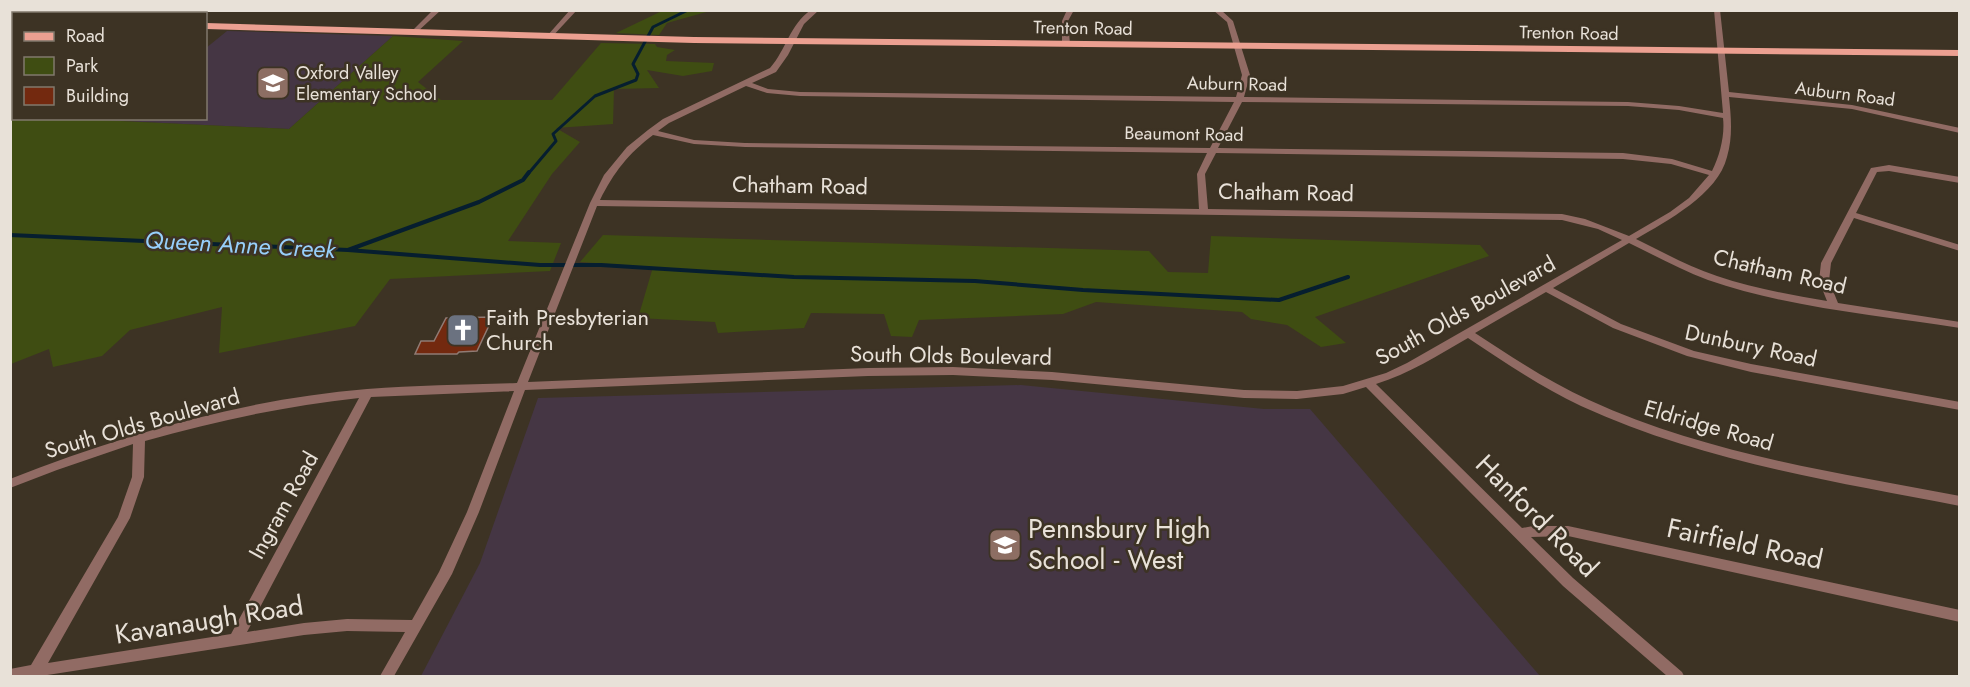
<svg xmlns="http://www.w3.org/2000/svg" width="1970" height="687" font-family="Jost,sans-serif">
<rect width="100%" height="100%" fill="#3d3324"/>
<path fill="#453644" d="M227,31L393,36L289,129L79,119L206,118V48Z
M1021,385L1264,409H1310L1540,676H421L480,563L538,398Z"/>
<path fill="#3f4d12" d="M664,10L710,11L667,23L659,35L616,33Z
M393,36L463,41L418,82L441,100H552L601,43L655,44L657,47L675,50L667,55L666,61L714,63L712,71L683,76L647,70L659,88L614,89L613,124L556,128L580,142L552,174L508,241L561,243L550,271L390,279L355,326L219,353L222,307L130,330L102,356L53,367L49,349L11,364V115H13L14,118L79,119L289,129Z
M603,235L1149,251L1168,272L1208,273L1211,236L1480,245L1489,256L1315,317L1346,343L1321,347L1287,325L1251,319L1242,312L1096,302L1063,314L919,320L912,337L891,336L884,314L811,313L804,328L718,333L715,322L638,318L653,267L580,262Z"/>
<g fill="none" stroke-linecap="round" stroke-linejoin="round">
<path stroke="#061e2f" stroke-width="3" d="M528,174L556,141L553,134L595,96L636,80L638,74L633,64L653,27L688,10"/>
<path stroke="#061e2f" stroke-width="4" d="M10,235L348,250L479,202L523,180L529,172
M348,250L540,265H601L794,277L975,281L1083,290L1279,300L1348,277"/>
</g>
<path fill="#73290f" stroke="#907b74" stroke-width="1.5" d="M493,317L477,351L459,352L457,354H415L421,341H434L446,318Z"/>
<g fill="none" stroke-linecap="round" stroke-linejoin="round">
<path fill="#916b64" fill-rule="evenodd" d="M21,10H29L25,14H17Z
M433,10H441L416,33H412V31Z
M570,10H577L551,38H547V36Z
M811,10H819L804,24L788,55L776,72L752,83L768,89L800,92L1236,97L1242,75L1227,22L1213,10H1221L1233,21L1250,75L1244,97L1628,102L1679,106L1723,113L1714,10H1720L1729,92L1852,105L1960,128V133L1852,109L1729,97C1731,117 1733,136 1727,157C1718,194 1667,221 1636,239C1663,252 1689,267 1717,276C1753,288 1790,295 1827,301L1819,281L1821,263L1871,168L1889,165L1960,177V183L1889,171L1877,172L1856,213L1960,245V251L1854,218L1831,263L1829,281L1838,303L1960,322V328C1876,315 1789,308 1708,280C1681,270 1656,256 1629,243L1553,288L1621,324L1694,351L1751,364L1960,402V410L1751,372L1687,356L1613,328L1546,292L1475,333C1512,357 1549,382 1589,400C1707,454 1834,472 1960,496V506C1831,481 1701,461 1581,406C1541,387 1504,362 1468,338C1438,355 1409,374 1376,384L1522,528L1533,526H1568L1960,610V622L1568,536L1531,537L1573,578L1682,672L1684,676H1667L1563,586L1366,387L1343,394L1297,399L1244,398L1052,380L953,375L868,376L525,390L479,512L452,574L394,676H380L405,632L347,631L304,635L41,676H10V669L31,665L118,517L132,477L133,444L57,470L10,488V479C124,434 245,399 367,389C417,385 467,385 517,383L590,203L604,175L627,147L648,130L663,119L770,68C786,50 790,24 811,10ZM746,86L767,93L800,96L1234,102L1210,148L745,143L694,140L658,131L669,123ZM1242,102L1628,106L1679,110L1723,118C1725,135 1720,155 1712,171L1672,159L1623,153L1218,148ZM653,135L694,144L745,147L1207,153L1197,174L1199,209L600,200C614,172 628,154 653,135ZM1216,153L1623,159L1671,164L1709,175L1689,198L1670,212L1629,236L1585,219L1562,214L1208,209L1205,174ZM597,206L1562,220L1598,229L1622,240L1407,363L1386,373L1343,386L1297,391L1244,390L1052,372L953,367L868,368L528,382ZM514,391L467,512L439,572L412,620L347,619L304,623L247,632L371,397ZM359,398L231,634L48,663L130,518L144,477L145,441C215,421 286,406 359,398Z
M1067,10H1074L1068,21L1070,44L1066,46L1062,44V21Z"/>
<path fill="#eca091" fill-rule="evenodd" d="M10,17H14V23H10Z
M206,23L694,37L1960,50V56L694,43L206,29Z"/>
</g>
<defs>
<symbol id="school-square" viewBox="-11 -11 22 22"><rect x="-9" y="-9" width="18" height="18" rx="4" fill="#8d6e63" stroke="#3d3324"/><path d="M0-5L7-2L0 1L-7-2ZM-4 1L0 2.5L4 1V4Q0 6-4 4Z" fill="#fff"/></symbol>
<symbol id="church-square" viewBox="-11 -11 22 22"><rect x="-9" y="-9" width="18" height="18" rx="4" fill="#6b7280" stroke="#3d3324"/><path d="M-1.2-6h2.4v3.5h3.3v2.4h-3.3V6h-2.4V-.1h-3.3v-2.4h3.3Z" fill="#fff"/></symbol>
</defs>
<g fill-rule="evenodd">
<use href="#school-square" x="254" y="64" width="38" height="38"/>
<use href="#church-square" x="444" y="311" width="38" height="38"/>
<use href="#school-square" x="986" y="526" width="38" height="38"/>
</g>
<g text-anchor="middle" stroke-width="5" stroke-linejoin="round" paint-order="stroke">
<g font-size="18" fill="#e8e1d8" stroke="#3d3324">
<text transform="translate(1083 28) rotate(1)" y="6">Trenton Road</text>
<text transform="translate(1569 33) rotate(1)" y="6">Trenton Road</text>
<text transform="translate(1237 84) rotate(1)" y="6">Auburn Road</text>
<text transform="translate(1845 94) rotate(7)" y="6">Auburn Road</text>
<text transform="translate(1184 134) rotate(1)" y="6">Beaumont Road</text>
</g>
<g font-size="18" fill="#e8e1d8" stroke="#3d3324" text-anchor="start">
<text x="296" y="79">Oxford Valley<tspan x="296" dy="21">Elementary School</tspan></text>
</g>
<g font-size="22" fill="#e8e1d8" stroke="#3d3324">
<text transform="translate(800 185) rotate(1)" y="8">Chatham Road</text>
<text transform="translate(1286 192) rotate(1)" y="8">Chatham Road</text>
<text transform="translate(1780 271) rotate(13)" y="8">Chatham Road</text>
<text transform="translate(1465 310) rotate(-29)" y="8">South Olds Boulevard</text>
<text transform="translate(1751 345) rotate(12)" y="8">Dunbury Road</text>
<text transform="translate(951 355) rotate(1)" y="8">South Olds Boulevard</text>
<text transform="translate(142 423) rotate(-16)" y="8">South Olds Boulevard</text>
<text transform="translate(1709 425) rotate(16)" y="8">Eldridge Road</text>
<text transform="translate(283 505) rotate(-61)" y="8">Ingram Road</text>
</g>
<g font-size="22" fill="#e8e1d8" stroke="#3d3324" text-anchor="start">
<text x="486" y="325">Faith Presbyterian<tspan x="486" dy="25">Church</tspan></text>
</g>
<g font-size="24" font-style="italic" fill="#97cffa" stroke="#3d3324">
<text transform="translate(240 245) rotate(3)" y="8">Queen Anne Creek</text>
</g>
<g font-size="27" fill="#e8e1d8" stroke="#3d3324">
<text transform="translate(1537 516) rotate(45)" y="9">Hanford Road</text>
<text transform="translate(1745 544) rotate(12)" y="9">Fairfield Road</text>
<text transform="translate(209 620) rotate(-9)" y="9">Kavanaugh Road</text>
</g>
<g font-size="27" fill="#e8e1d8" stroke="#3d3324" text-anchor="start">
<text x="1028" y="538">Pennsbury High<tspan x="1028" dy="31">School - West</tspan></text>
</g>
</g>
<rect width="1970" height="687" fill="none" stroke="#e8e1d8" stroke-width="24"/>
<rect x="12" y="12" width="195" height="108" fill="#3d3324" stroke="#81796c" stroke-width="1.5"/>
<rect x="24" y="32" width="30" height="9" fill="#eca091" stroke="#81796c" stroke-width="1.5"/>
<text x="66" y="42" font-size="18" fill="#e8e1d8">Road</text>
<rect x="24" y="57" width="30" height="18" fill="#3f4d12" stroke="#81796c" stroke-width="1.5"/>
<text x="66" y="72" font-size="18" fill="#e8e1d8">Park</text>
<rect x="24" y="87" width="30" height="18" fill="#73290f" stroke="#81796c" stroke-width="1.5"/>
<text x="66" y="102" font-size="18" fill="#e8e1d8">Building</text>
</svg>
